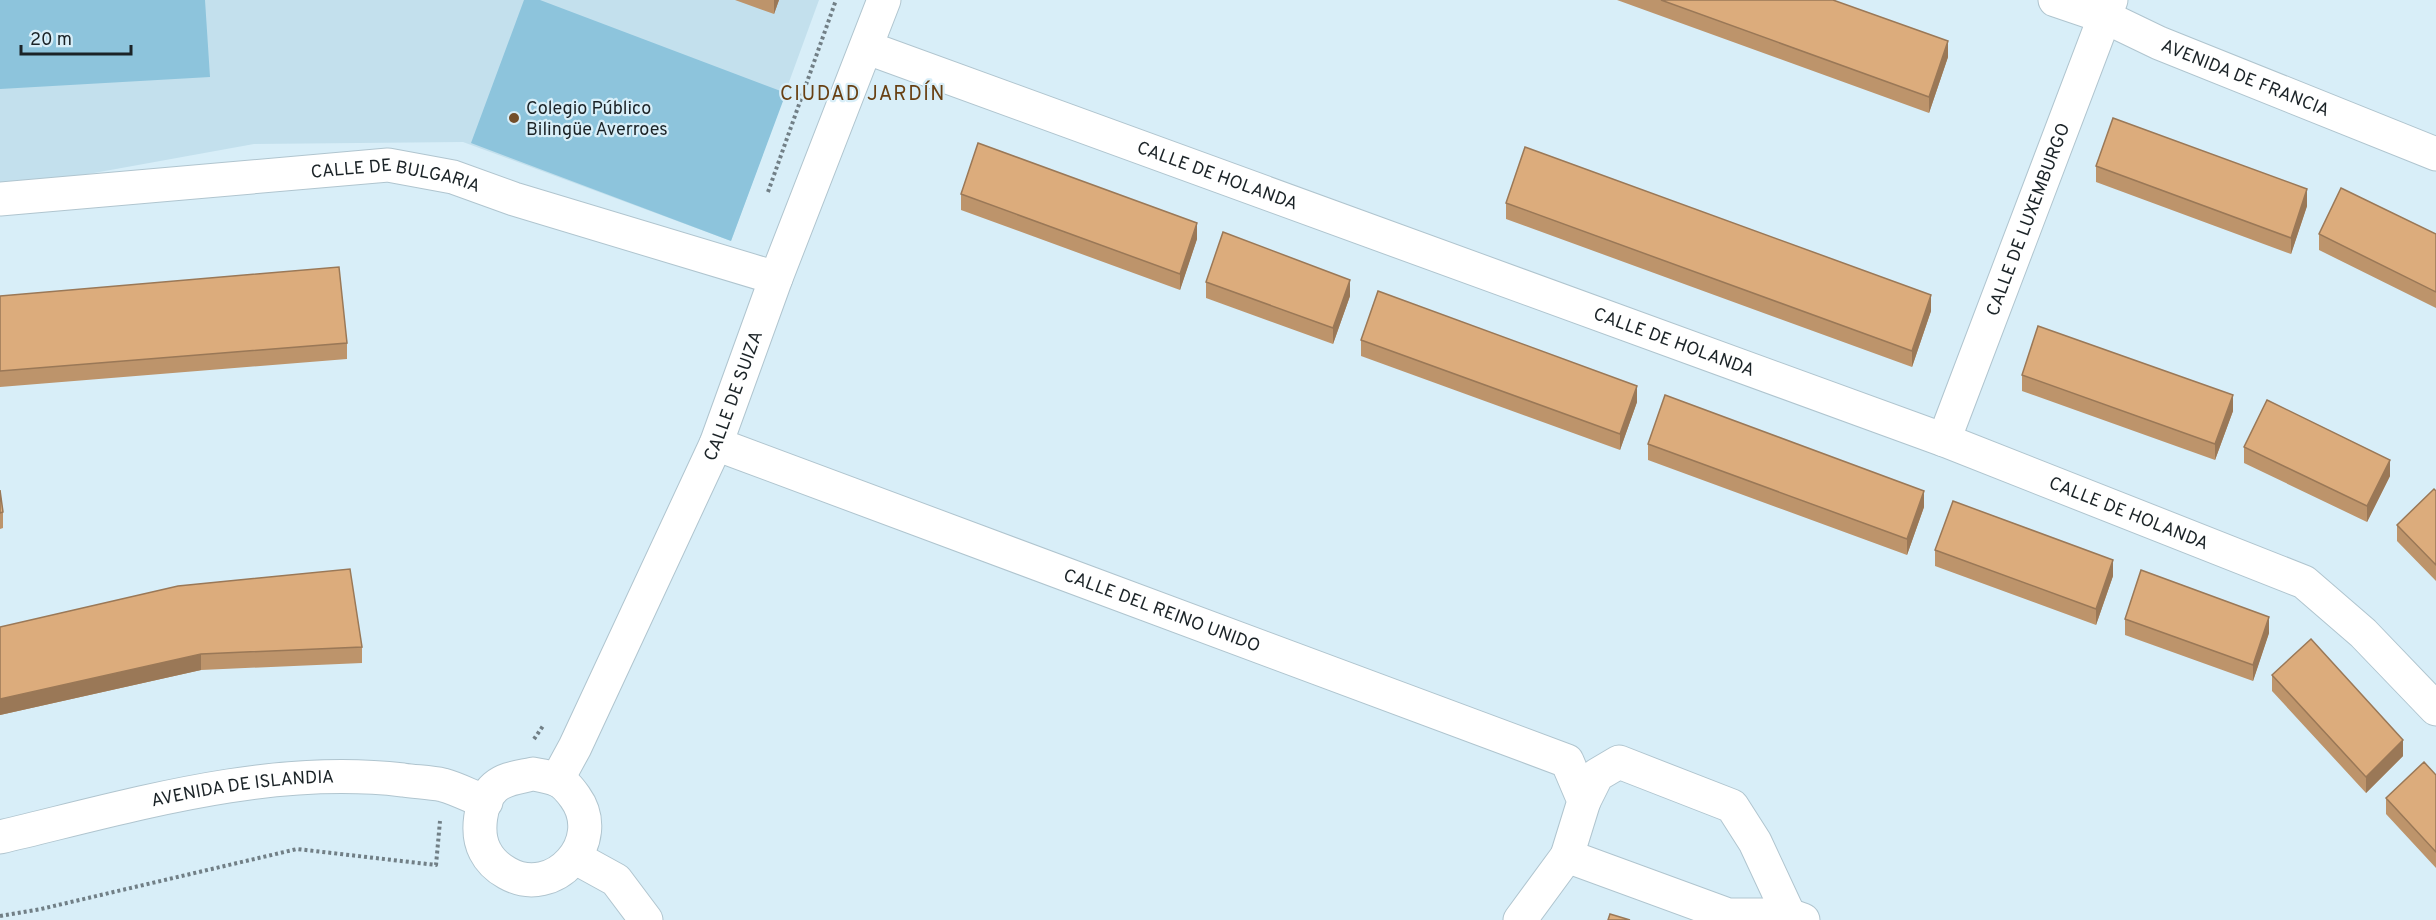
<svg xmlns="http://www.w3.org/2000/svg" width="2436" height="920" font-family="Overpass,sans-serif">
<rect width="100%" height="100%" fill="#d8eef8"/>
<path fill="#c3e0ed" d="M0,0H819L731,241L463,142L254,144L0,190Z"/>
<path fill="#8dc4dc" d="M0,0H205L210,77L0,89Z
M524,0H540L786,93L731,241L471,143Z"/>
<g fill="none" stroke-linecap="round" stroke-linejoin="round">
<defs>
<g id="minor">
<path id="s1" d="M2055,0L2105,17L2159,43L2436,154"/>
<path id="s2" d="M868,48L1944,440L2304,582L2363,633L2436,709"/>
<path id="s3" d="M0,199L388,165L453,177L514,199L776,278"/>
<path id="s4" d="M1944,440L2111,0"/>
<path id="s5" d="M716,444L1567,761L1584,801L1567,856L1728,915H1789L1803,920"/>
<path d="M533,774C540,775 548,777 555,779C564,782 570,790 575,797C607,841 554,900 507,873C498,868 490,861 485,851C476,834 479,801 495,787C505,778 520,777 533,774Z"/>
<path id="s6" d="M557,780L575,747L716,444L776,278L884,0"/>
<path d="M1584,801L1597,775L1619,762L1732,806L1755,842L1789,915"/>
<path id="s7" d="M0,837C131,806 267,764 403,780C416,782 430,782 443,785C458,789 472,797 486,802"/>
<path d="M576,858L616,880L646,920"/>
<path d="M1520,920L1567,856"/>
</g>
</defs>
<use href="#minor" stroke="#b0c5cf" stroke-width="35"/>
<path stroke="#717f86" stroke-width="4" stroke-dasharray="3 3" stroke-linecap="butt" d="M768,192L836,0
M534,739L543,726
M0,916L41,909L297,849L436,865L440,821"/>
<use href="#minor" stroke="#fff" stroke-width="33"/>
</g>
<path fill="#bd946b" d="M735,0H779L774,14Z
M1617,0H1833L1948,57L1929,113Z
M2096,166L2307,206L2291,254L2096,182Z
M961,194L1197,239L1180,290L961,210Z
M1506,203L1931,311L1912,367L1506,219Z
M2319,234H2436V308L2319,250Z
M1206,282L1350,296L1333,344L1206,298Z
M0,296L347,343V359L0,387Z
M1361,340L1637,402L1620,450L1361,356Z
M2022,375L2233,411L2215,460L2022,391Z
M1648,444L1924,507L1907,555L1648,460Z
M2244,447L2390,476L2367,522L2244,463Z
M0,490L3,512V528L0,529Z
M2436,491V581L2397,541V525Z
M1935,550L2113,576L2096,625L1935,566Z
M2125,619L2269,633L2253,681L2125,635Z
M0,627L362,647V663L201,670L0,715Z
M2272,675L2403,756L2366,793L2272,691Z
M2436,775V868L2386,814V798Z"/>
<path fill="#9a7857" d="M774,0H779L774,14Z
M1948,41V57L1929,113V97Z
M2307,189V206L2291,254V238Z
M1197,223V239L1180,290V274Z
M1350,280V296L1333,344V328Z
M1931,295V311L1912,367V351Z
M1637,386V402L1620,450V434Z
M2233,395V411L2215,460V444Z
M2390,460V476L2367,522V506Z
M1924,491V507L1907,555V539Z
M2113,560V576L2096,625V609Z
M2269,617V633L2253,681V665Z
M201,654V670L0,715V699Z
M2403,740V756L2366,793V777Z"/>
<path fill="#dcac7c" stroke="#9a7857" stroke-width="1.5" d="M1661,0H1833L1948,41L1929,97Z
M2113,118L2307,189L2291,238L2096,166Z
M978,143L1197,223L1180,274L961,194Z
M1525,147L1931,295L1912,351L1506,203Z
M2341,188L2436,234V292L2319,234Z
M1223,232L1350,280L1333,328L1206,282Z
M339,267L347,343L0,371V296Z
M1378,291L1637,386L1620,434L1361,340Z
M2038,326L2233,395L2215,444L2022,375Z
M1665,395L1924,491L1907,539L1648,444Z
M2267,400L2390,460L2367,506L2244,447Z
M2434,489L2436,491V565L2397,525Z
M0,490L3,512L0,513Z
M1953,501L2113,560L2096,609L1935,550Z
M350,569L362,647L201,654L0,699V627L178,586Z
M2141,570L2269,617L2253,665L2125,619Z
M2311,639L2403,740L2366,777L2272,675Z
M2424,762L2436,775V852L2386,798Z
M1610,914L1630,920H1608Z"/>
<circle fill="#734e29" stroke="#d8eef8" stroke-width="2" cx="514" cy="118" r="6"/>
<g text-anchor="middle" stroke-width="4.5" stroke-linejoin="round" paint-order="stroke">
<g font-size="18" fill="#1b2327" stroke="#d8eef8">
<text dy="6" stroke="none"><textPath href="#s1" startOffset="206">AVENIDA DE FRANCIA</textPath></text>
<text dy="6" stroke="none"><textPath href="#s2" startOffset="372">CALLE DE HOLANDA</textPath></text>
<text dy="6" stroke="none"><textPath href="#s3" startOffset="398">CALLE DE BULGARIA</textPath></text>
<text dy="6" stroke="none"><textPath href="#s4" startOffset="236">CALLE DE LUXEMBURGO</textPath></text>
<text dy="6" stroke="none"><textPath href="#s2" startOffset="858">CALLE DE HOLANDA</textPath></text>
<text dy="6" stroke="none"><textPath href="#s6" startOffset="423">CALLE DE SUIZA</textPath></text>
<text dy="6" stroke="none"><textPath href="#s2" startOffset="1344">CALLE DE HOLANDA</textPath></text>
<text dy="6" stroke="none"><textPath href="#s5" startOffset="476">CALLE DEL REINO UNIDO</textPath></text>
<text dy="6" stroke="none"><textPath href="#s7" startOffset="248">AVENIDA DE ISLANDIA</textPath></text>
</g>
<g font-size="18" fill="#1b2327" stroke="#d8eef8" text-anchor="start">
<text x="526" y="114">Colegio Público<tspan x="526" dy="21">Bilingüe Averroes</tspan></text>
</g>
<g font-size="20" letter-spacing="1.5" fill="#684013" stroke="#d8eef8">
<text x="863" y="100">CIUDAD JARDÍN</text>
</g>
</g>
<path d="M21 45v9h110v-9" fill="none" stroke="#1b2327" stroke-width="3"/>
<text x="30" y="45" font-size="18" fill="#1b2327" stroke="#d8eef8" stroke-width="4.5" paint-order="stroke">20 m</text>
</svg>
